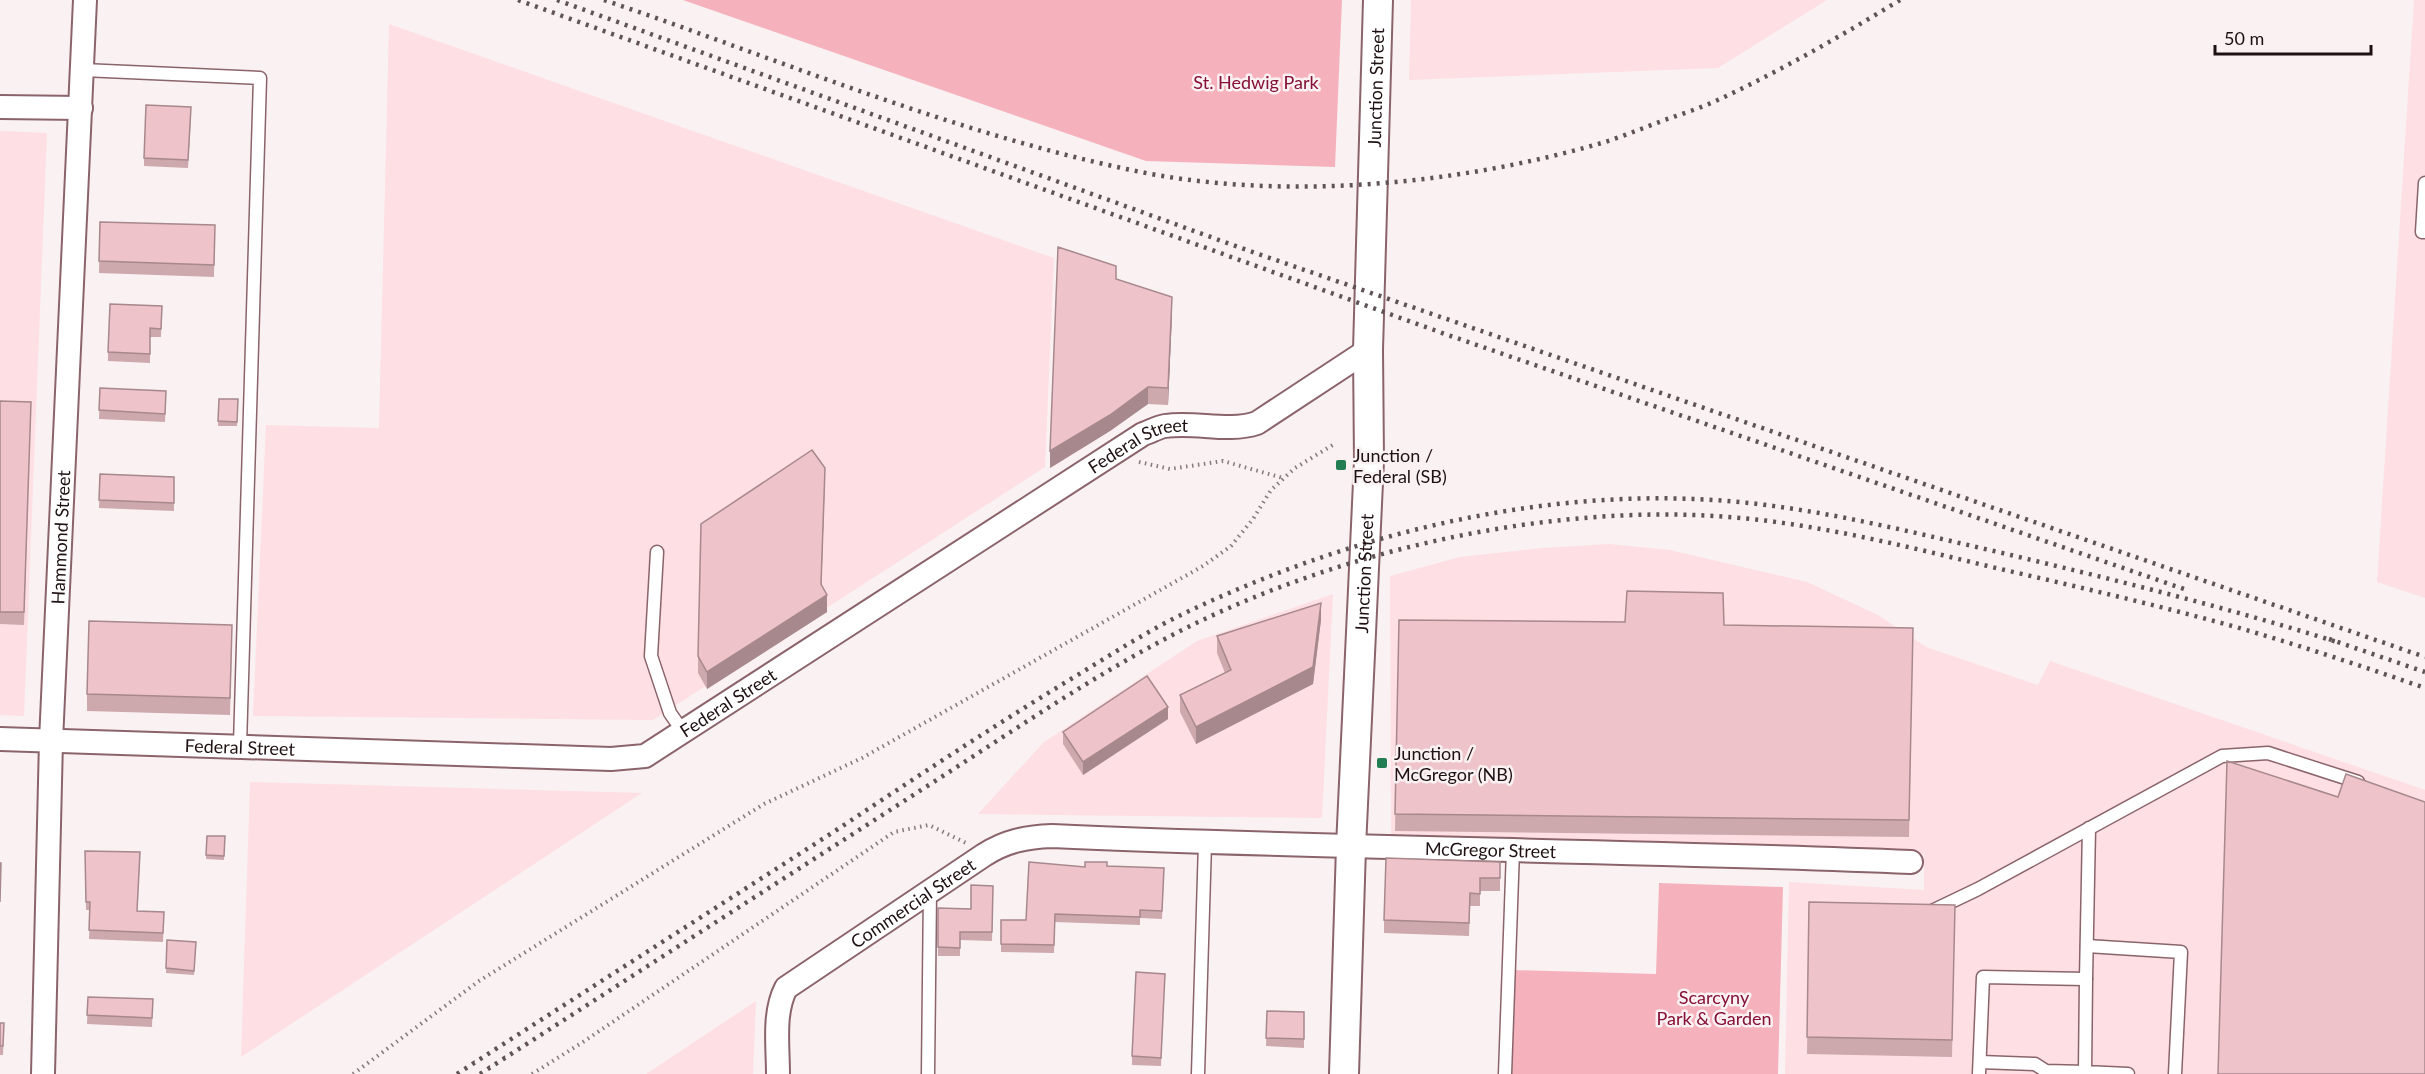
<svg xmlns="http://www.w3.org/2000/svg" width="2425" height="1074" viewBox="0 0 2425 1074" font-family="Lato,sans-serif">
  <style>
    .built { fill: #fedfe3 }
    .green { fill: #f5b2bd }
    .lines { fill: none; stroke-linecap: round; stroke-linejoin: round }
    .service-casing { stroke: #8a646a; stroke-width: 15 }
    .minor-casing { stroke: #8a646a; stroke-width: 26 }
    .tertiary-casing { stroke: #8a646a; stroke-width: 32 }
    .path { stroke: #85797a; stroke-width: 4; stroke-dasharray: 1.5 4.5; stroke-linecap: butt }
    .service { stroke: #fff; stroke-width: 12 }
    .minor { stroke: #fff; stroke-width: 22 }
    .tertiary { stroke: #fff; stroke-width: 28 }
    .rail { stroke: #605355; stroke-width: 4.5; stroke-dasharray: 3 6; stroke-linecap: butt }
    .wall { fill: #cda8ad }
    .shaded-wall { fill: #a7888d }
    .building { fill: #eec3c9; stroke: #a7888d; stroke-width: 1.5 }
    .poi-dot { fill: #227d52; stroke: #faf1f2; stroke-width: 2 }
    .labels { text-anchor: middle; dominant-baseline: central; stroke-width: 5; stroke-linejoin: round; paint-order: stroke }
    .park-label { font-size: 18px; fill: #850f38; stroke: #faf1f2 }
    .street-label { font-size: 18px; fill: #1f1113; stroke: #faf1f2 }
    .poi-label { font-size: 18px; fill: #1f1113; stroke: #faf1f2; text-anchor: start }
  </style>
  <rect width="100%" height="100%" fill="#faf1f2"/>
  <!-- built -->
  <g class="built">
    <path d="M1411,0H1827L1718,68L1409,80Z"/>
    <path d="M2414,0H2425V598L2377,582Z"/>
    <path d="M389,24L1054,258L1045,467L653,720L253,716L266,425L379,428Z"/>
    <path d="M0,131L47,133L24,716L0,715Z"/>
    <path d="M1609,544L1670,550L1807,582L1878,615L1926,647L2038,685L2050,661L2425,790V1074H1785L1789,882L1924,890V854L1391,836L1390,576L1460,557L1542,548Z"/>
    <path d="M1333,594L1322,818L978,814L1044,742L1197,641Z"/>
    <path d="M250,782L642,793L241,1057Z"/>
    <path d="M756,1001L753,1074H646Z"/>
  </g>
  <!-- green -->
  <g class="green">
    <path d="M683,0H1342L1335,167L1146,161Z"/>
    <path d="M1659,883L1783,887L1778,1074H1510L1512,970L1656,974Z"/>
  </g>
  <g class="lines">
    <defs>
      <g id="service">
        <path d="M83,70L260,78L240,745"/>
        <path d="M2425,183L2422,232H2425"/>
        <path d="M657,552L651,656L670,713L684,733"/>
        <path d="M1930,912L1978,889L2222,756L2268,753L2358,782"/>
        <path d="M2087,946L2181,952L2175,1074"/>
        <path d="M2086,979L2085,1072L2128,1074"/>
        <path d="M1980,1062L2035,1064L2046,1071L2085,1072"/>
        <path d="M928,1074L930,890"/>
        <path d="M1198,1074L1205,843"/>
        <path d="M1505,1074L1513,850"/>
        <path d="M1979,1074L1983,977L2086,979L2089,828"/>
      </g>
      <g id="minor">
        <path d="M0,107L81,108"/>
        <path id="s1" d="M0,739L611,759L645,756L1143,434C1150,432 1158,427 1165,426C1196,421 1227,433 1257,423L1368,350"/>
        <path id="s2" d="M43,1074L51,741L85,0"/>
        <path id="s3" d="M778,1074C778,1046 773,1013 786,988L984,855C1006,841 1026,837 1052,836C1338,849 1625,850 1911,862"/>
      </g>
      <g id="tertiary">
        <path id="s4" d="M1344,1074L1351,847L1369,461L1368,350L1378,0"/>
      </g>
    </defs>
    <!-- service casing -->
    <use href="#service" class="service-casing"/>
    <!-- minor casing -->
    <use href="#minor" class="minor-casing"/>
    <!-- tertiary casing -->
    <use href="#tertiary" class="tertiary-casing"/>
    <!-- path -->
    <g class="path">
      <path d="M1139,462L1170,469L1223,461L1283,478"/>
      <path d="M353,1074L479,981L764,804L862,758L1203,566L1231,546L1253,519L1271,490L1295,468L1336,443"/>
      <path d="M532,1074L583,1042L894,832L929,825L966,843"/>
    </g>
    <!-- service -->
    <use href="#service" class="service"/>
    <!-- minor -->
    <use href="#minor" class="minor"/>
    <!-- tertiary -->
    <use href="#tertiary" class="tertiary"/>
    <!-- rail -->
    <g class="rail">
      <path d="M518,0L1445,334L2184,589"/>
      <path d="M557,0L1241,248L2425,657"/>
      <path d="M604,0C778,59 950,132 1131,170C1280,202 1459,185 1605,142C1624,136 1643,128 1662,121C1681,114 1701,108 1720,99C1782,70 1841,36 1900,0"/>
      <path d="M2329,639L2425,672"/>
      <path d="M457,1074C584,992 711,911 838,829C915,778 992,727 1071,679C1109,656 1147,631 1187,612C1343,538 1521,492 1695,499C1798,503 1898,529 1998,552C2112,579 2225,607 2337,642"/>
      <path d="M480,1074C626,980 772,886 918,792C998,741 1077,686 1161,641C1315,558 1518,509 1693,515C1796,518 1896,544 1996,568C2079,587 2161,606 2243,629C2304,647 2365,667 2425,688"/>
    </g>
  </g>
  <!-- wall -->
  <g class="wall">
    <path d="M191,116L188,168L144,166V158Z"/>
    <path d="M100,222L215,225L214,277L99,273Z"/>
    <path d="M1116,279L1172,314L1168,405L1148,404L1110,431L1050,468Z"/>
    <path d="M162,306L161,337H150V363L108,361V352Z"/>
    <path d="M100,388L166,391L165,422L99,419Z"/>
    <path d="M219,399H238L237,426H218Z"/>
    <path d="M0,401L31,402L24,625L0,624Z"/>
    <path d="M100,474L174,477V511L99,508Z"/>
    <path d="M825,485L821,585L827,612L707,689L698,673V656Z"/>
    <path d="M1321,620L1313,684L1196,744L1180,712V695L1225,673L1217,653V636Z"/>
    <path d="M1399,620L1913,628L1909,837L1395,831Z"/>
    <path d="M232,642L230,715L87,711V694Z"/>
    <path d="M1168,719L1083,775L1063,744V732Z"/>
    <path d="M207,836H225L224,860L206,859Z"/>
    <path d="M85,851L140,861L137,911L164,912L163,942L89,939L90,910H86Z"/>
    <path d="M1500,862V891H1480V906H1470L1469,936L1384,933V920Z"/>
    <path d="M1107,866L1164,868L1162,919L1140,918V925L1055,922L1054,953L1001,952V920H1026L1085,867Z"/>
    <path d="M993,886L992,941L960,940V956H938V908L971,909Z"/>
    <path d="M1809,902L1955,905L1952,1057L1807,1054Z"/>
    <path d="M167,940L196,942L194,975L166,973Z"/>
    <path d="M1165,974L1161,1066L1132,1065V1056Z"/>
    <path d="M88,997L153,999L152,1027L87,1024Z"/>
    <path d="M1267,1011L1304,1012V1048L1266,1046Z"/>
    <path d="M0,1023H4L3,1055H0Z"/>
  </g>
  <!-- shaded-wall -->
  <g class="shaded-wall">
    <path d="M1172,297V314L1168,405V388Z"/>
    <path d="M1148,387V404L1110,431L1050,468V451Z"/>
    <path d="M825,468L821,599L827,595V612L707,689V672L821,584Z"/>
    <path d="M1321,603V620L1313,684L1196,744V727Z"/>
    <path d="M1168,707V719L1083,775V762Z"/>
  </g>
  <!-- building -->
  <g class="building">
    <path d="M146,105L191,107L188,160L144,158Z"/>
    <path d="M100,222L215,225L214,265L99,261Z"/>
    <path d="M1058,247L1116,266V279L1172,297L1168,388L1148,387L1110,415L1050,451Z"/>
    <path d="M110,304L162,306L161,329L150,328V354L108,352Z"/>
    <path d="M100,388L166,391L165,414L99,410Z"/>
    <path d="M219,399H238L237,422L218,421Z"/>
    <path d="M0,401L31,402L24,612H0Z"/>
    <path d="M812,450L825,468L821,584L827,595L707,672L698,656L701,524Z"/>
    <path d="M100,474L174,477V503L99,500Z"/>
    <path d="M1627,591L1723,593L1724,625L1913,628L1909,820L1395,814L1399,620L1625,622Z"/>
    <path d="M1321,603L1313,667L1196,727L1180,695L1231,670L1217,636Z"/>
    <path d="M89,621L232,625L230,698L87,694Z"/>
    <path d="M1147,676L1168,707L1083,762L1063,732Z"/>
    <path d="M2227,761L2338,797L2346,774L2425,802V1074H2218Z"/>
    <path d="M207,836H225L224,856L206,855Z"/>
    <path d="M85,851L140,852L137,911L164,912L163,933L89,930L90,902H86Z"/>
    <path d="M1386,858L1500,862V878H1480V894L1470,893L1469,923L1384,920Z"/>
    <path d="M1029,862L1085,867V862H1107V866L1164,868L1162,911L1140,910V917L1055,914L1054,945L1001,944V920H1026Z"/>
    <path d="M0,863H1L0,902Z"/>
    <path d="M971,885L993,886L992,932H960V948L938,947V908L971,909Z"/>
    <path d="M1809,902L1955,905L1952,1040L1807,1037Z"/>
    <path d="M167,940L196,942L194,971L166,968Z"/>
    <path d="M1136,972L1165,974L1161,1058L1132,1056Z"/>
    <path d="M88,997L153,999L152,1018L87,1015Z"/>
    <path d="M1267,1011L1304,1012V1039L1266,1038Z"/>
    <path d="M0,1023H4L3,1046H0Z"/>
  </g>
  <!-- markers -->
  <g class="poi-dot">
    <rect x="1335" y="459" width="12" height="12" rx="3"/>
    <rect x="1376" y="757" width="12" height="12" rx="3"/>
  </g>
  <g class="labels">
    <!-- park labels -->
    <g class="park-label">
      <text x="1256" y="82">St. Hedwig Park</text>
      <text x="1714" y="997">Scarcyny<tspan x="1714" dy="21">Park &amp; Garden</tspan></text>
    </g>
    <!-- street labels -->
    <g class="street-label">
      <text stroke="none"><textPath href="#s4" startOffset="987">Junction Street</textPath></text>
      <text stroke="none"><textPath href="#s1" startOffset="1230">Federal Street</textPath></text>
      <text stroke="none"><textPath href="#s2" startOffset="537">Hammond Street</textPath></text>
      <text stroke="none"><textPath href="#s4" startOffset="501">Junction Street</textPath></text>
      <text stroke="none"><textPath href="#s1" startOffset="744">Federal Street</textPath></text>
      <text stroke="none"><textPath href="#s1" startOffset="240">Federal Street</textPath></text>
      <text stroke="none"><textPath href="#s3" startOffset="836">McGregor Street</textPath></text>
      <text stroke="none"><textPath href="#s3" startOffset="240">Commercial Street</textPath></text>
    </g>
    <!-- poi labels -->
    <g class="poi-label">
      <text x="1353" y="455">Junction /<tspan x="1353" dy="21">Federal (SB)</tspan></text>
      <text x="1394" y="753">Junction /<tspan x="1394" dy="21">McGregor (NB)</tspan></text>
    </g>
  </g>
  <!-- scale -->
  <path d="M2215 45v9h156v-9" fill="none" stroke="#1f1113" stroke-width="3"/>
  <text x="2224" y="45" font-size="18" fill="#1f1113" stroke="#faf1f2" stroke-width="4.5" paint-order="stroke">50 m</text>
</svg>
